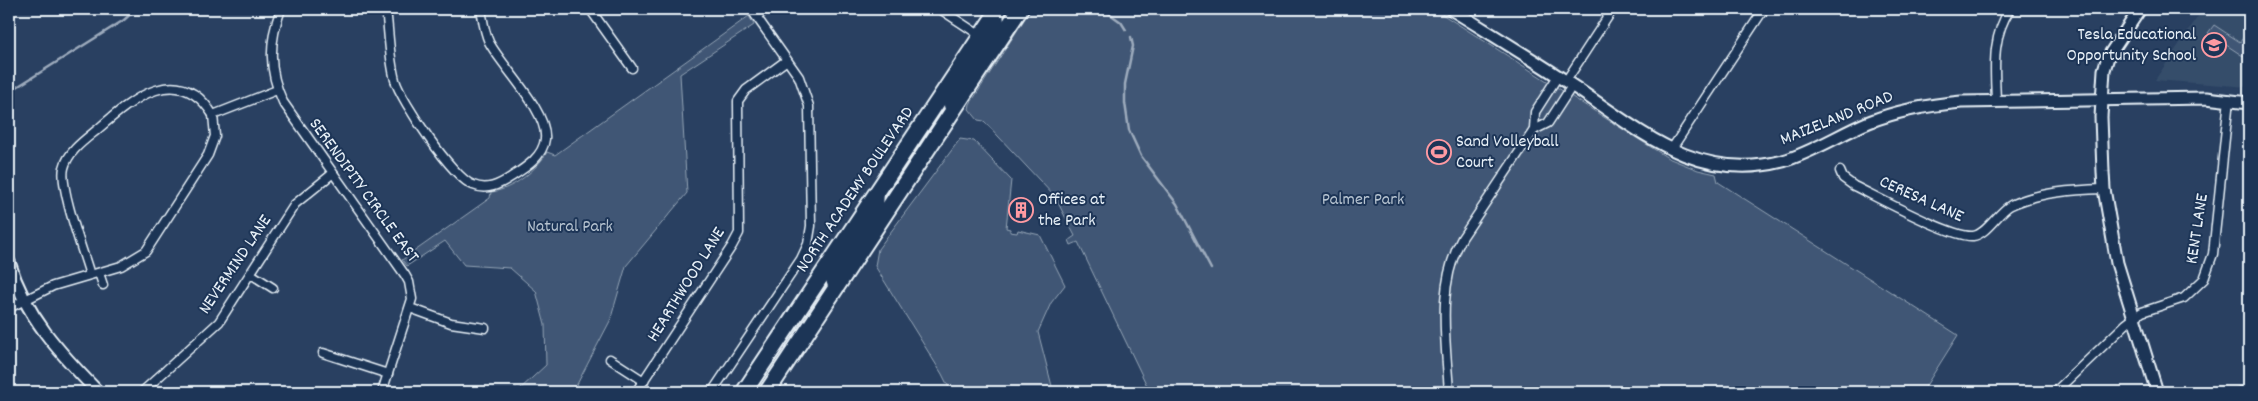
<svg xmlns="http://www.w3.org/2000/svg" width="2258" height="401" viewBox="0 0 2258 401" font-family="Dekko,sans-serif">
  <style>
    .built { fill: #364d6b }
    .green { fill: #415774; stroke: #94a4b6 }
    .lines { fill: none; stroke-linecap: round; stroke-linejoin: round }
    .stream { stroke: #9dabbd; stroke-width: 2.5 }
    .street-casing { stroke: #e8f1f8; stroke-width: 11 }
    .secondary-casing { stroke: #e8f1f8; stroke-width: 15 }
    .primary-casing { stroke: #e8f1f8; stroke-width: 16 }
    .highway-casing { stroke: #e8f1f8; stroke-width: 19 }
    .street { stroke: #1d3557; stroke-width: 8 }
    .secondary { stroke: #1d3557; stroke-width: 11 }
    .primary { stroke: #1d3557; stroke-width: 12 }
    .highway { stroke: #1d3557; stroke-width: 15 }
    .labels { text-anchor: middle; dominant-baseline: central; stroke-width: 4; stroke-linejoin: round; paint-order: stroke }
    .poi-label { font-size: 18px; fill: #e8f1f8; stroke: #1d3557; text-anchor: start }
    .street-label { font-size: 18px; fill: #e8f1f8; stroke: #1d3557 }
    .park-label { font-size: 18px; fill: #b6c3d0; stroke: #1d3557 }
  </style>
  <rect width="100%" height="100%" fill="#294061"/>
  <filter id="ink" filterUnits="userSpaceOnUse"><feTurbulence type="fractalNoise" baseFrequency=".02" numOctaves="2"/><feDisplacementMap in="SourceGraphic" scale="10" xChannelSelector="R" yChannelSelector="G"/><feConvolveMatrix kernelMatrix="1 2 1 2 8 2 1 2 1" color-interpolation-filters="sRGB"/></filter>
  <g filter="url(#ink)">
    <!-- built -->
    <path class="built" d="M2203,9H2249V87L2155,80Z"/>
    <!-- green -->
    <g class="green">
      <path d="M1031,9H1434L1668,158L1698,170L1716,174L1718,182L1958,335L1922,392H1150L1078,242L1071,245L1069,240L1075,236L1055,197L984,121L978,120L969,109L970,104Z"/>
      <path d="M749,16L754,25L680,74L687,193L626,266L610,321L574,390L565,392H505L520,389L546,365L545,325L536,291L510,268L464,265L445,241L407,266L402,260L490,198L491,192C512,190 537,170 547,152L555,155Z"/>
      <path d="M2214,25L2240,42L2245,35L2249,38V60L2208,33Z"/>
      <path d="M960,139L974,141L1011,180L1006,228L1010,229V232L1017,233L1018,230L1040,235L1065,285L1051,303L1038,332L1053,390L1059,392H951L942,374L875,266L878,249Z"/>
    </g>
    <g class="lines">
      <!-- stream -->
      <g class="stream">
        <path d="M1103,9L1121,22L1126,30"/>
        <path d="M1131,37L1133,46L1125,84V103L1129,130L1141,156L1177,204L1211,269"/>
        <path d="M9,92L124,20L136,9"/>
      </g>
      <defs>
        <g id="street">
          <path d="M281,9C269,41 268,70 283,102L405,275L409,282L412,299L382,392"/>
          <path d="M386,9C389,32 389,57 395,80C401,101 453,178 473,185C487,191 499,185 511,177C525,168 543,157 545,139C548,111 502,67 489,42C484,31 483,20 481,9"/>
          <path d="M590,9L632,68"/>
          <path d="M940,9L981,36"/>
          <path d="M756,16L767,9"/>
          <path d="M1566,81L1613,9"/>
          <path d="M1996,101C1995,68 1991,38 2010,9"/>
          <path d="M1534,130L1548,123L1572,86"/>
          <path d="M1671,150L1764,9"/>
          <path d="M1840,171L1843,178L1854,186C1877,197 1952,238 1973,236C1986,235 1998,212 2011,205C2039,192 2074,190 2104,189"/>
          <path d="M99,273L103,285"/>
          <path d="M251,274L273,288"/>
          <path d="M90,275C84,254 59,187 64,168C68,151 86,139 98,129C132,99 179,60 213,115"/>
          <path d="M9,308L53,286L121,266L146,251L208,155L215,136L213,115L277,90"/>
          <path d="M410,308L451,323L485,328"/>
          <path d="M323,353L388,374"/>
          <path d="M610,359L644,381"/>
          <path d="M142,392L219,322L295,204L332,174"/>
          <path d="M636,392L732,246L739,233L738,101L746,90L787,60"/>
          <path d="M712,392L801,259L808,244L811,226L809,106L799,77L751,9"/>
          <path d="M1449,392C1446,341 1436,285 1462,238L1534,130L1535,112L1558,76"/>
          <path d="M2055,392L2126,324L2142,312L2184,298L2204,279L2213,254L2229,99"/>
          <path d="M2239,392H2249"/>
        </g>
        <g id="secondary">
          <path d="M1451,9C1491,34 1531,58 1570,84C1637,128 1695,184 1783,161C1813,152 1840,134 1869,122C1899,110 1929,105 1961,102L2206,98L2249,103"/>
          <path d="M2140,9L2108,57L2104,70L2101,117L2103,172L2104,189L2117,263L2157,392"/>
          <path d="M9,262C25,316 60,353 98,392"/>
        </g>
        <g id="primary">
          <path d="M952,111L950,105L952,96L993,33L998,22L997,14"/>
          <path d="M835,289L831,276L877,207L878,191"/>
        </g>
        <g id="highway">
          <path d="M744,392L999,9"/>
          <path d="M767,392L1020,9"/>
        </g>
      </defs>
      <!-- street casing -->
      <use href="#street" class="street-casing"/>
      <!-- secondary casing -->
      <use href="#secondary" class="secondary-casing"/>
      <!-- primary casing -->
      <use href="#primary" class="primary-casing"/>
      <!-- highway casing -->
      <use href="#highway" class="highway-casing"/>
      <!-- street -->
      <use href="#street" class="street"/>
      <!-- secondary -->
      <use href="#secondary" class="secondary"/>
      <!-- primary -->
      <use href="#primary" class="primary"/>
      <!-- highway -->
      <use href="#highway" class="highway"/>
    </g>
  </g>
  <!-- icons -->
  <defs>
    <symbol id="school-ring" viewBox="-11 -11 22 22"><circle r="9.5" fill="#1d3557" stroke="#ff9aa2" stroke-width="1.5"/><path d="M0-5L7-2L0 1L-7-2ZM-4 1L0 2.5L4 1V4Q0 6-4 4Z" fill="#ff9aa2"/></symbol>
    <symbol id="stadium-ring" viewBox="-11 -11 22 22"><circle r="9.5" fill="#1d3557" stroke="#ff9aa2" stroke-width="1.5"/><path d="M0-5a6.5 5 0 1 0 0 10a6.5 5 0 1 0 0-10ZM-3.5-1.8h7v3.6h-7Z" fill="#ff9aa2"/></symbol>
    <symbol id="building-ring" viewBox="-11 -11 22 22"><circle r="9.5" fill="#1d3557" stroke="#ff9aa2" stroke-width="1.5"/><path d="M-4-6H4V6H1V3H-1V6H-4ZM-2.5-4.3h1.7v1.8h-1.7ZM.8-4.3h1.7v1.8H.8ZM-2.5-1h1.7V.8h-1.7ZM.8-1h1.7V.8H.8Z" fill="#ff9aa2"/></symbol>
  </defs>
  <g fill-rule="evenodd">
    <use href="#school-ring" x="2200" y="31" width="28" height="28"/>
    <use href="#stadium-ring" x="1425" y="138" width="28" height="28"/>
    <use href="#building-ring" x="1007" y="196" width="28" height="28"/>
  </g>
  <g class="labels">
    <!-- poi labels -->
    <g class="poi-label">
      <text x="2196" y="35" text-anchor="end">Tesla Educational<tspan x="2196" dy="21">Opportunity School</tspan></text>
      <text x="1456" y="142">Sand Volleyball<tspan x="1456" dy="21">Court</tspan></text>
      <text x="1038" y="200">Offices at<tspan x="1038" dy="21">the Park</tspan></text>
    </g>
    <!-- street labels -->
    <g class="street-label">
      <text transform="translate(1837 119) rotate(-22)">MAIZELAND ROAD</text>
      <text transform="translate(856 190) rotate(-56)">NORTH ACADEMY BOULEVARD</text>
      <text transform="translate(363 191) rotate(54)">SERENDIPITY CIRCLE EAST</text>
      <text transform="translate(1921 200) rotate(24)">CERESA LANE</text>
      <text transform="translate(2198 229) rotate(-81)">KENT LANE</text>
      <text transform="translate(236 265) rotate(-56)">NEVERMIND LANE</text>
      <text transform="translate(687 285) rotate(-58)">HEARTHWOOD LANE</text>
    </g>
    <!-- park labels -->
    <g class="park-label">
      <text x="1363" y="200">Palmer Park</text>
      <text x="570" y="227">Natural Park</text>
    </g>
  </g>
  <!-- margin -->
  <rect width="2258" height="401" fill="none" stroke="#1d3557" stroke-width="30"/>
  <rect x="15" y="15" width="2228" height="371" fill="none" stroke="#e8f1f8" stroke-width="2" filter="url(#ink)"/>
</svg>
